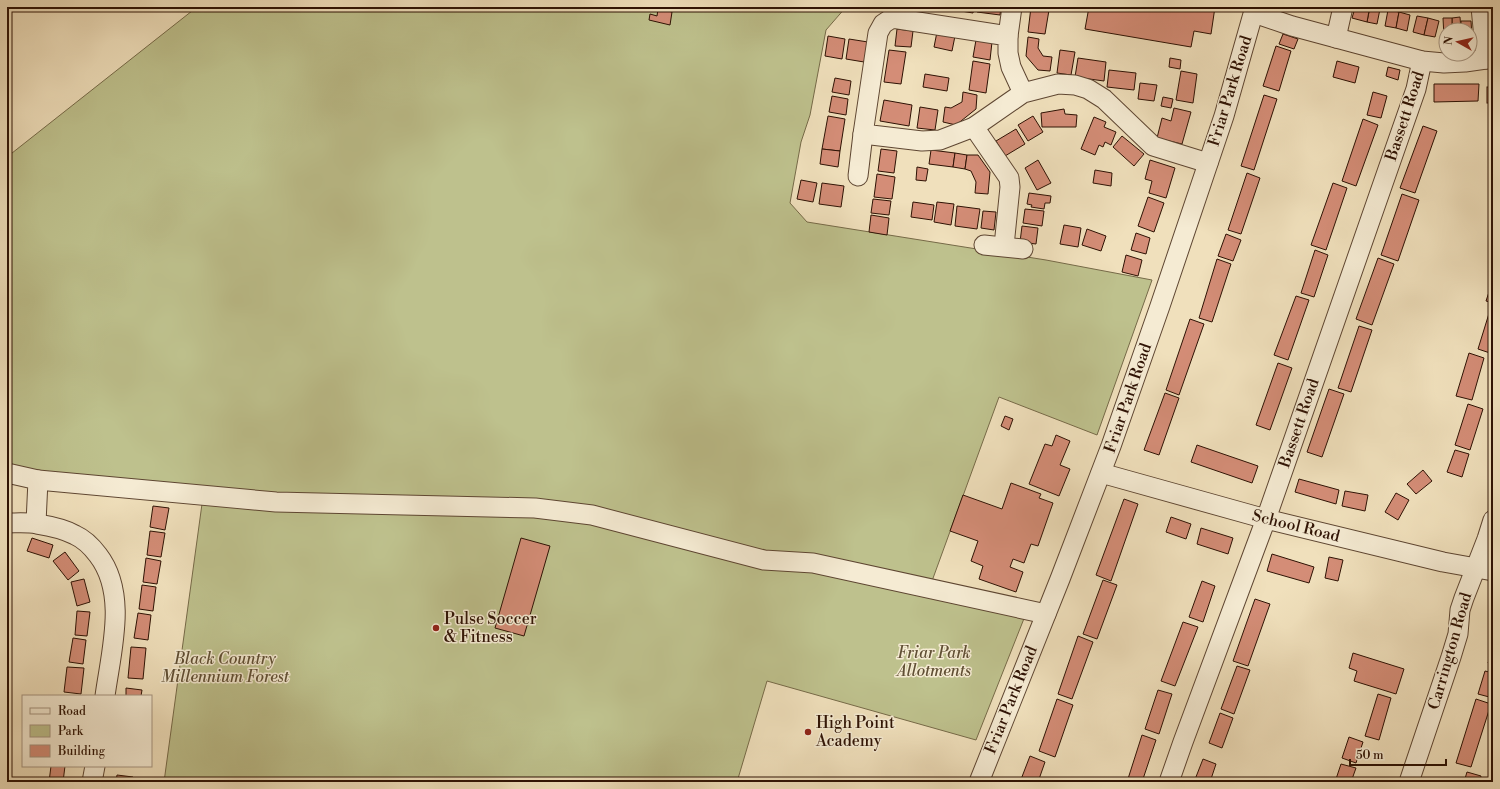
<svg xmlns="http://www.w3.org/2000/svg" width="1500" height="789" viewBox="0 0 1500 789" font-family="'Libre Bodoni',serif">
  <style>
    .green { fill: #bec18d; stroke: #766a48 }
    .building { fill: #d48d77; stroke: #2e1204 }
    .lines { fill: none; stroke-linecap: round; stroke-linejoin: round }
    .minor-casing { stroke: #5e4632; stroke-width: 21 }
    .minor { stroke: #f5ebd3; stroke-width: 19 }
    .poi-dot { fill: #8f2418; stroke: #f5ebd3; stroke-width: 1.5 }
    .labels { text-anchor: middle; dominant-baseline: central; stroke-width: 3; stroke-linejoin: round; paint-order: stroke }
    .street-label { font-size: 16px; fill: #2e1204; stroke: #f5ebd3 }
    .poi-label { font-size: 16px; fill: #2e1204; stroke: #f5ebd3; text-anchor: start }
    .park-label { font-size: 16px; font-style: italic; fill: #604f34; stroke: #f5ebd3 }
  </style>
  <rect width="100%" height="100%" fill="#f0e0bc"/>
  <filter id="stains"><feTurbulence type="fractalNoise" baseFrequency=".005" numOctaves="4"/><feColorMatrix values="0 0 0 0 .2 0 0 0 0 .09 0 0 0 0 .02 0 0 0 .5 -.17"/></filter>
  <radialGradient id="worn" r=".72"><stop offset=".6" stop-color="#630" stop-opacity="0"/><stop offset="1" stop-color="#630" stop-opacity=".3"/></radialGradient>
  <!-- green -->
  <g class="green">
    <path d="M197,7H846L826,30L810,115L801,142L790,203L807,222L1046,260L1152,280L1097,435L999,397L932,581L765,555L593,512L196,489L7,469V157Z"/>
    <path d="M202,504L537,511L798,569L1025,616L976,740L767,681L737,782H164Z"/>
  </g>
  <!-- building -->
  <g class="building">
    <path d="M945,7H958V10Z"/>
    <path d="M962,7H974L973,13L961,11Z"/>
    <path d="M978,7H1001L1000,15L977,12Z"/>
    <path d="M1031,7L1049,10L1045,34L1028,32Z"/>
    <path d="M1089,7H1215L1211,34L1194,31L1191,47L1085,29Z"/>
    <path d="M1370,7L1380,9L1377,24L1367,22Z"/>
    <path d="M1355,8L1369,11L1367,22L1352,18Z"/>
    <path d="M658,9L672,12L670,25L649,20L650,14L657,16Z"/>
    <path d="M1388,10L1399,12L1396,28L1385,26Z"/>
    <path d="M1399,12L1410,15L1407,31L1396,28Z"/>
    <path d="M1417,16L1428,18L1424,35L1413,32Z"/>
    <path d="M1460,17L1461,30H1452V18Z"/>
    <path d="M1428,18L1439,21L1435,37L1424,35Z"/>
    <path d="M1443,18H1452V30H1446V37H1444Z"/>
    <path d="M1461,21H1471L1472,35H1470V30H1461Z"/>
    <path d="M897,29L913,31L911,47L895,46Z"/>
    <path d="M937,32L955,36L952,51L934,47Z"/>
    <path d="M1283,34L1298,39L1294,49L1279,44Z"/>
    <path d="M828,36L845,39L842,59L825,56Z"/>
    <path d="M1028,37L1039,39L1038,48L1043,56L1052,57L1050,71L1038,70L1026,56Z"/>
    <path d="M849,39L868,42L864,62L846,59Z"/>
    <path d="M976,40L992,42L990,60L973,57Z"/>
    <path d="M1276,46L1291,51L1279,91L1263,86Z"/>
    <path d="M889,50L906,52L901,84L884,82Z"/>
    <path d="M1060,50L1075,52L1071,75L1057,73Z"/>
    <path d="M1078,58L1106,62L1104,81L1075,77Z"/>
    <path d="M1170,58L1181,60L1180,69L1169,67Z"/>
    <path d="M973,61L990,64L986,93L969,90Z"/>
    <path d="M1337,61L1359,67L1355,83L1333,77Z"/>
    <path d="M1388,67L1400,70L1398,80L1386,76Z"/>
    <path d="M1109,70L1136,73L1134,90L1107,87Z"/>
    <path d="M1181,71L1197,74L1193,103L1176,100Z"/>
    <path d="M925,74L949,78L947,91L923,87Z"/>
    <path d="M835,78L851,81L849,95L832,92Z"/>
    <path d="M1140,83L1157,85L1154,101L1138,99Z"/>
    <path d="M1434,84H1479L1478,101L1434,102Z"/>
    <rect x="1487" y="87" width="6" height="16"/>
    <path d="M963,92L977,95L976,109L956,125L943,122L945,107L951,108L962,102Z"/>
    <path d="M1373,92L1387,96L1381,118L1367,115Z"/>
    <path d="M1264,95L1277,99L1254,170L1241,166Z"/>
    <path d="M832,96L848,99L846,115L829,112Z"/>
    <path d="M1163,97L1173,99L1171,108L1161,106Z"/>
    <path d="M884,100L912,105L909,126L880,121Z"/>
    <path d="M920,107L938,110L935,130L917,128Z"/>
    <path d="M1174,108L1191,112L1182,144L1157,138L1162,118L1171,121Z"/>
    <path d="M1064,109L1065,114L1077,115L1076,127H1042L1041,113Z"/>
    <path d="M828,116L845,119L840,151L822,149Z"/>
    <path d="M1033,116L1043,132L1028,141L1018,125Z"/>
    <path d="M1094,117L1106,122L1104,127L1116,132L1111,145L1105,142L1103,147L1099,145L1095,155L1081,149Z"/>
    <path d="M1363,119L1378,125L1356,186L1342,181Z"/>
    <path d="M1423,126L1437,131L1415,193L1400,188Z"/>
    <path d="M1016,129L1025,144L1005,156L996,141Z"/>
    <path d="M1122,136L1144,154L1134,166L1113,147Z"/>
    <path d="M822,149L840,151L838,167L820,164Z"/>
    <path d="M881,149L897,151L894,173L878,171Z"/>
    <path d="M931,150L955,153L953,167L929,164Z"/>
    <path d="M955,153L967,155L965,169L953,167Z"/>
    <path d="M967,155H978L990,172L988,194L975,193L976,182L971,171L965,169Z"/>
    <path d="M1038,160L1051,183L1037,190L1025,168Z"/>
    <path d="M1150,160L1175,168L1166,198L1149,193L1152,181L1145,179Z"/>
    <path d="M917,167L928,169L926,181L916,180Z"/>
    <path d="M1095,170L1112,173L1111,186L1093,183Z"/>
    <path d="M1247,173L1260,178L1241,234L1228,230Z"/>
    <path d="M877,174L895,177L892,199L874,197Z"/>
    <path d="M801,180L817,183L813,202L797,199Z"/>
    <path d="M822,183L844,186L841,207L819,204Z"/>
    <path d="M1333,183L1347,188L1326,250L1311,245Z"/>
    <path d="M1029,193L1051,196L1050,203H1045L1044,209L1031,207L1032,205L1027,204Z"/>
    <path d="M1402,194L1419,200L1398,261L1381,255Z"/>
    <path d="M1148,197L1164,203L1154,232L1138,226Z"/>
    <path d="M873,199L891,201L889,215L871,213Z"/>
    <path d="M913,202L934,205L932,220L911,217Z"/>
    <path d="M937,202L954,204L951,225L934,222Z"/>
    <path d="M957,206L980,209L977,229L955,226Z"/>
    <path d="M1025,209L1044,211L1042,226L1023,223Z"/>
    <path d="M983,211L996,212L994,230L981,228Z"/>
    <path d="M871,215L889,218L887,235L869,232Z"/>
    <path d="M1064,225L1081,228L1078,247L1060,244Z"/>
    <path d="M1022,226L1038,228L1036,244L1020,242Z"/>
    <path d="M1087,229L1106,236L1101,251L1082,245Z"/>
    <path d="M1136,233L1150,238L1146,254L1131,250Z"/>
    <path d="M1226,234L1241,240L1233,261L1218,256Z"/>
    <path d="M1315,250L1328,255L1314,297L1301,293Z"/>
    <path d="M1126,255L1142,260L1138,276L1122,272Z"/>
    <path d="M1378,258L1394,264L1372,325L1356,319Z"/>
    <path d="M1217,259L1231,264L1212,322L1199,318Z"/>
    <path d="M1493,280V303L1486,301Z"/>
    <path d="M1296,296L1309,300L1288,360L1274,355Z"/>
    <path d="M1491,307H1493V354L1478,349Z"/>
    <path d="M1190,319L1204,324L1179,395L1166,390Z"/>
    <path d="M1359,326L1372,330L1351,392L1338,388Z"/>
    <path d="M1469,353L1484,358L1472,400L1456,396Z"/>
    <path d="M1278,363L1292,368L1270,430L1256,425Z"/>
    <path d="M1329,389L1344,394L1322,457L1307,452Z"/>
    <path d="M1165,393L1179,398L1159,455L1144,450Z"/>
    <path d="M1468,404L1483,409L1470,450L1455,445Z"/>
    <path d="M1005,416L1013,419L1009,430L1001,426Z"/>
    <path d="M1056,435L1070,441L1060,465L1070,469L1059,496L1029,484L1045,444L1052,446Z"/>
    <path d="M1197,445L1258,466L1252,483L1191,462Z"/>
    <path d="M1455,450L1469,454L1462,477L1447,472Z"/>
    <path d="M1423,470L1432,481L1416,494L1407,484Z"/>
    <path d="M1299,479L1339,490L1336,504L1295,492Z"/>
    <path d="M1011,483L1041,494L1039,498L1053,503L1038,546L1031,544L1024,563L1013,559L1010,567L1023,572L1016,592L979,579L983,566L971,561L978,541L950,531L963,495L1002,509Z"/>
    <path d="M1345,491L1368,495L1365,511L1342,506Z"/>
    <path d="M1396,493L1409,500L1398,520L1385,512Z"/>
    <path d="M1124,499L1138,504L1111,581L1096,575Z"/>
    <path d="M153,506L169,508L165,530L150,527Z"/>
    <path d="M1171,517L1191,524L1186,539L1166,532Z"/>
    <path d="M1201,528L1233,538L1228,554L1197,544Z"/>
    <path d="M150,531L165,533L161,557L147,555Z"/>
    <path d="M32,538L53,545L49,558L27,551Z"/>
    <path d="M521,538L550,546L524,636L495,628Z"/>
    <path d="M65,552L79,571L68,580L53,561Z"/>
    <path d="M1272,554L1314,567L1309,583L1267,571Z"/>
    <path d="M1329,557L1343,560L1338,581L1325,578Z"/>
    <path d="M146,558L161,561L157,584L143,582Z"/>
    <path d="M84,579L90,602L77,606L71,582Z"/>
    <path d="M1103,580L1117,585L1097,639L1083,634Z"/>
    <path d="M1202,581L1215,586L1203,622L1189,617Z"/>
    <path d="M142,585L156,587L153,611L139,609Z"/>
    <path d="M1255,599L1270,604L1248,666L1233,661Z"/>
    <path d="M77,611L90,612L87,636L75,635Z"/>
    <path d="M138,613L151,615L148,640L134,638Z"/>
    <path d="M1183,622L1198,627L1175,686L1161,681Z"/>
    <path d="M1078,636L1093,642L1072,699L1058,694Z"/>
    <path d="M73,638L86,640L83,664L69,662Z"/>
    <path d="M131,647L146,648L143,679L128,678Z"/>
    <path d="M1493,648V665L1488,663Z"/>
    <path d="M1353,653L1404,669L1396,694L1354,681L1357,671L1349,668Z"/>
    <path d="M1237,666L1250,670L1234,714L1221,709Z"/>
    <path d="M67,667L84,668L81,694L64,692Z"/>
    <path d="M7,669L8,692H7Z"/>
    <path d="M1485,671L1493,673V698L1478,694Z"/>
    <path d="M126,688L142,690L141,696H126Z"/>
    <path d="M1158,690L1172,694L1159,734L1145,729Z"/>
    <path d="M1378,694L1391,698L1379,740L1365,736Z"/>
    <path d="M7,698H8L9,723H7Z"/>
    <path d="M1057,699L1073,705L1055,757L1039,751Z"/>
    <path d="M1476,699L1491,704L1471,767L1456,763Z"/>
    <path d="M1220,713L1233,718L1222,748L1209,743Z"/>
    <path d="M7,728H8L10,752H7Z"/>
    <path d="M1142,735L1156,740L1142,782H1127Z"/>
    <path d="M1349,737L1363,742L1356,763L1342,758Z"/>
    <path d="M1030,756L1045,762L1038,782H1020Z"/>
    <path d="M7,757H9L10,781H7Z"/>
    <path d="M1203,759L1216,764L1210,782H1194Z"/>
    <path d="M1341,764L1356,768L1351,782H1335Z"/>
    <path d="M51,766H65L63,782H49Z"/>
    <path d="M1467,772L1481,776L1480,782H1464Z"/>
    <path d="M117,775L133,777L132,782H116Z"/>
  </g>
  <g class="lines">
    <defs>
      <g id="minor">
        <path d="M1481,7L1486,59"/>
        <path d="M1254,13L1292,26L1422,61L1444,63L1465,62L1493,58"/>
        <path d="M1008,36L1012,7"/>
        <path d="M1336,38L1343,7"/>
        <path d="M1023,93L1011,67L1008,53V36L892,18L883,24L878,33L863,134L922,141L940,140L974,127L1023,93L1058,84L1075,85L1088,89L1104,99L1153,146L1208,163"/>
        <path d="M974,127L1009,178L1010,187L1004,246"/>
        <path d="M858,176L863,134"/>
        <path d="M984,245L1023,249"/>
        <path d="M7,473L38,480L36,523"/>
        <path d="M1101,473L1266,519L1443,562L1493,571"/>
        <path d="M38,480L276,502L535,508L592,515L764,560L813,563L1046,614"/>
        <path d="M7,523C17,523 28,522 37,524C50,526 64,529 75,535C84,539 92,547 98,555C128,594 111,651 105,696"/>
        <path d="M92,782L95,766"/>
        <path d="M979,782L1060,579L1111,446L1160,306L1224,116L1255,7"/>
        <path d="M1169,782L1183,742L1266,519L1387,172L1416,89L1422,61"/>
        <path d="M1409,782L1451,657L1458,634L1460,610L1464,598L1487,539L1493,520"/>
      </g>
    </defs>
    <!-- minor casing -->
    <use href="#minor" class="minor-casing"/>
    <!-- minor -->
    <use href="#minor" class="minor"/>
  </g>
  <!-- markers -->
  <g class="poi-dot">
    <circle cx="436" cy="628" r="4"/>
    <circle cx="808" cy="732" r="4"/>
  </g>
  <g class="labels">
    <!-- street labels -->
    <g class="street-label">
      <text transform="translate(1230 91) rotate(-73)">Friar Park Road</text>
      <text transform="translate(1405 116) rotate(-72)">Bassett Road</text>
      <text transform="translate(1128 398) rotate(-71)">Friar Park Road</text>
      <text transform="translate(1299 423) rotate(-71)">Bassett Road</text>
      <text transform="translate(1296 526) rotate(14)">School Road</text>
      <text transform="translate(1450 651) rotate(-74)">Carrington Road</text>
      <text transform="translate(1011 700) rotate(-68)">Friar Park Road</text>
    </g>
    <!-- poi labels -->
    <g class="poi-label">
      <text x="444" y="619">Pulse Soccer<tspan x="444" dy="18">&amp; Fitness</tspan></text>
      <text x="816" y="723">High Point<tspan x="816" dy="18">Academy</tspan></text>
    </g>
    <!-- park labels -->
    <g class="park-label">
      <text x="934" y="653">Friar Park<tspan x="934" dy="18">Allotments</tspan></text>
      <text x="225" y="659">Black Country<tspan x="225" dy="18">Millennium Forest</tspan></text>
    </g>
  </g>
  <!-- margin -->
  <rect width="1500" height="789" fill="none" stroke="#f0e0bc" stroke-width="24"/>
  <rect x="8" y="8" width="1484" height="773" fill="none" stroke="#2e1204" stroke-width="2"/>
  <rect x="12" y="12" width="1476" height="765" fill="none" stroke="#2e1204"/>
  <!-- legend -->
  <rect x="22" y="695" width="130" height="72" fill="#f5ebd3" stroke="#a59480"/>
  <rect x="30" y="708" width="20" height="6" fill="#f5ebd3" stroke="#a59480"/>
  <text x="58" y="715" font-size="12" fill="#2e1204">Road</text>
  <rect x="30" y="725" width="20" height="12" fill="#bec18d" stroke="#a59480"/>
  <text x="58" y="735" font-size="12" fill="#2e1204">Park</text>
  <rect x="30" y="745" width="20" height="12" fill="#d48d77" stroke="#a59480"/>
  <text x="58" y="755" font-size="12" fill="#2e1204">Building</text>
  <!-- north arrow -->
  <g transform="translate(1458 42) rotate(278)"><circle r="19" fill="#f5ebd3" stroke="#a59480"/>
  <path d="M0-3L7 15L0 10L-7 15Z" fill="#8f2418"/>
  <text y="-6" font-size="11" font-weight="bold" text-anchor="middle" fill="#2e1204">N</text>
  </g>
  <!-- scale -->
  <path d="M1350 759v6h96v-6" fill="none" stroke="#2e1204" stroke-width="2"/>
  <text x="1356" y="759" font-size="12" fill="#2e1204" stroke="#f5ebd3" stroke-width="3" paint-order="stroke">50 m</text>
  <rect width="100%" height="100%" filter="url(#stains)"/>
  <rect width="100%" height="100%" fill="url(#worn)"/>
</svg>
